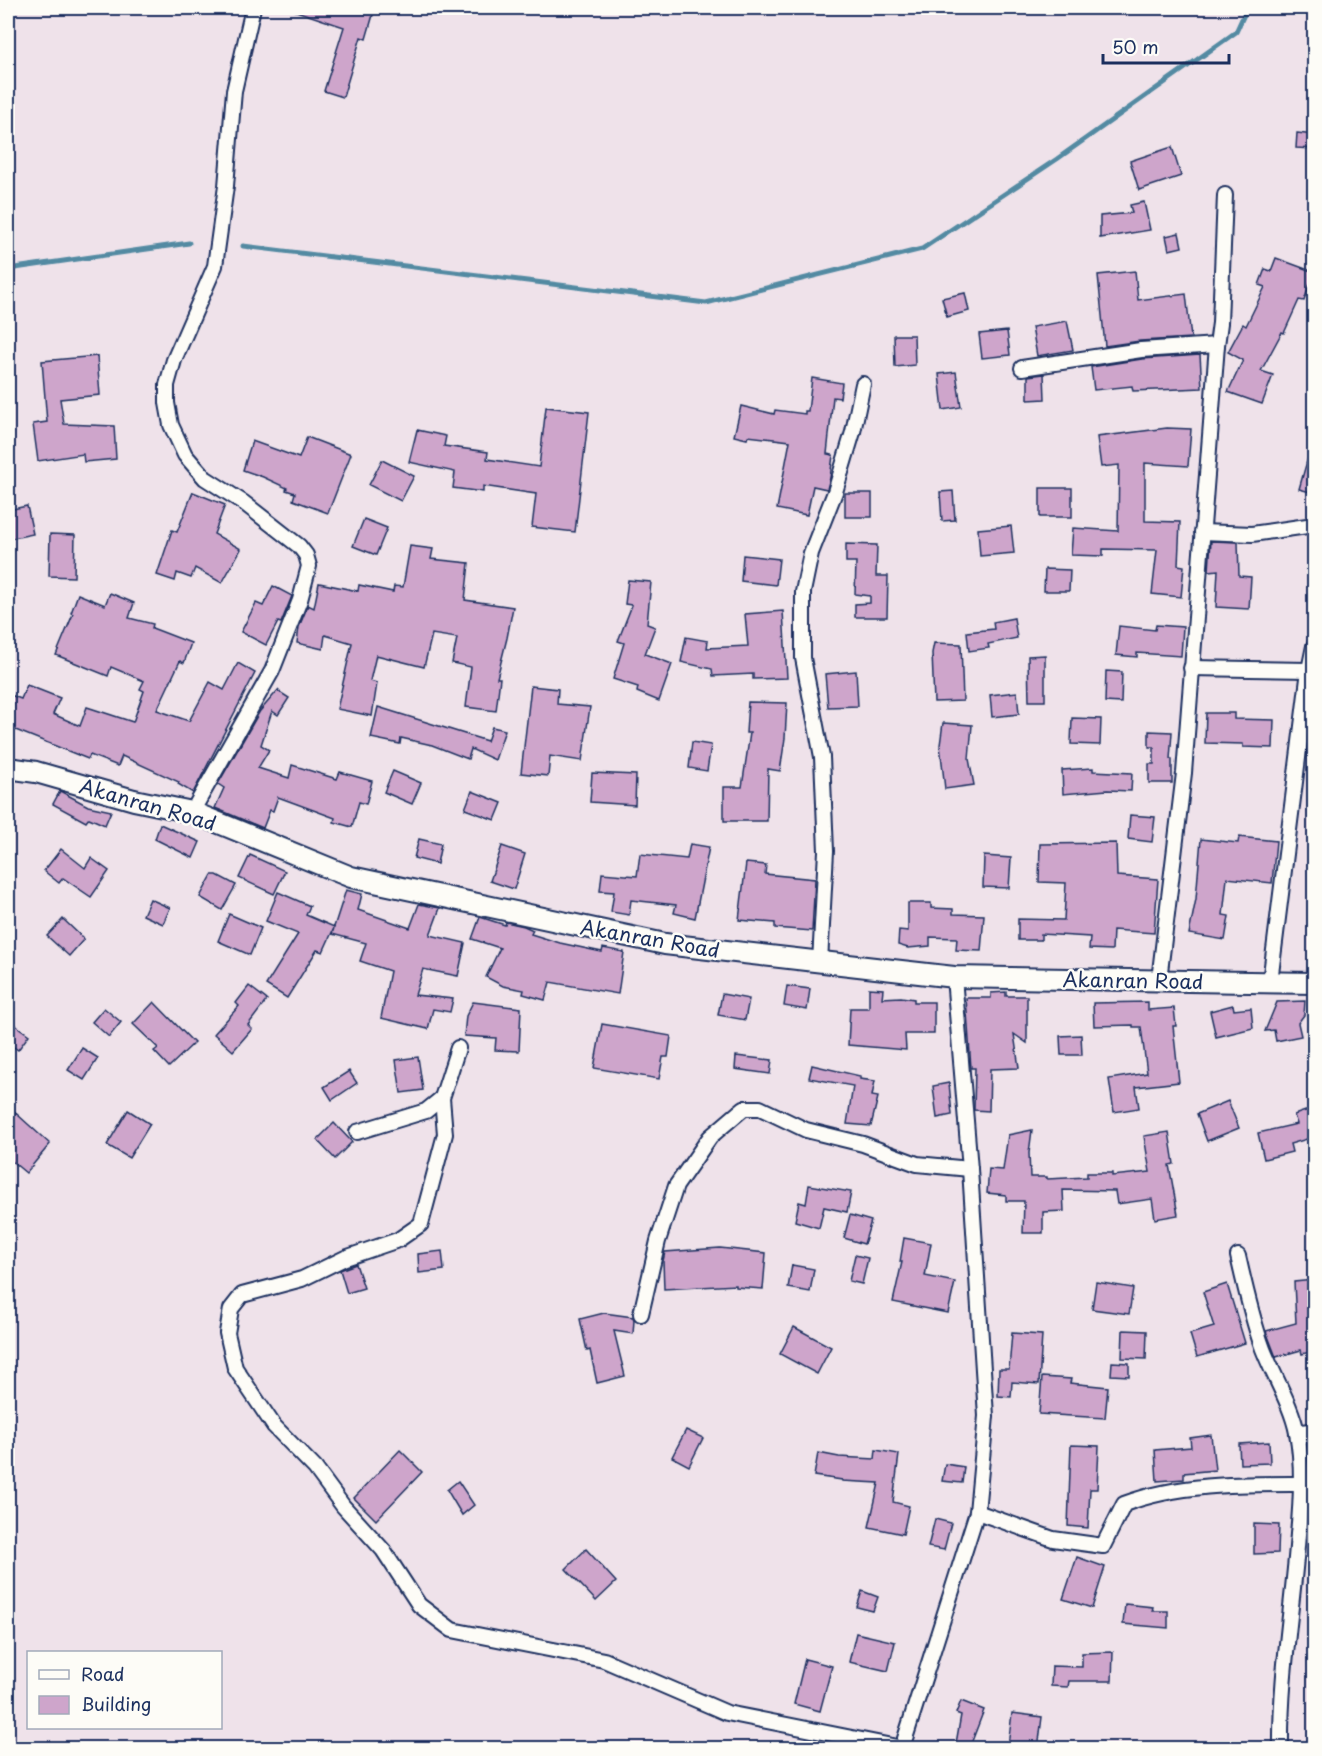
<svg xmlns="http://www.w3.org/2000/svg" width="1322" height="1756" viewBox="0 0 1322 1756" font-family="'Playpen Sans',sans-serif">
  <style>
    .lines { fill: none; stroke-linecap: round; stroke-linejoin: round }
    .stream { stroke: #528aa2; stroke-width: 5 }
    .building { fill: #cea5cb; stroke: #1b2f5e; stroke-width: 1.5 }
    .street-casing { stroke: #1b2f5e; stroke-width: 18 }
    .secondary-casing { stroke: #1b2f5e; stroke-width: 24 }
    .street { stroke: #fdfcf7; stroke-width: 14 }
    .secondary { stroke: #fdfcf7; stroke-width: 20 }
    .labels { text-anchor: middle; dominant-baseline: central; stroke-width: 5; stroke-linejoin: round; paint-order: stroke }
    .street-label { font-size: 20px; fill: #1b2f5e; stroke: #fdfcf7 }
  </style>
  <rect width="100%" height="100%" fill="#efe2ea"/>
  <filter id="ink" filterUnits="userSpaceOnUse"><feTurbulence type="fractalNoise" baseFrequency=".0167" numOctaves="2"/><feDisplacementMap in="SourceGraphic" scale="12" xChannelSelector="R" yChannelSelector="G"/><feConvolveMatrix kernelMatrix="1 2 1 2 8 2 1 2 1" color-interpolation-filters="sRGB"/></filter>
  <g filter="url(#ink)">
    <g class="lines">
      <!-- stream -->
      <g class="stream">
        <path d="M243,246L706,303L922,249L1057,159L1236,32L1247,8"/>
        <path d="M8,269L189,243"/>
      </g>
    </g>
    <!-- building -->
    <g class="building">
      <path d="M293,8H375L366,39L361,37L343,97L324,91L344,27L293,10Z"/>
      <path d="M1297,133L1314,135V149L1296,148Z"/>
      <path d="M1172,147L1181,176L1139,190L1130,161Z"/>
      <path d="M1144,202L1150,230L1100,238V216L1132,213L1130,205Z"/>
      <path d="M1179,233L1182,247L1169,250L1166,236Z"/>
      <path d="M1276,258L1314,272L1304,301L1299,300L1284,333L1282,332L1261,371L1273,375L1262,404L1228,392L1243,360L1228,352L1243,324L1246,326L1265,287L1259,285L1265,269L1271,271Z"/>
      <path d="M1135,271L1138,300L1186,294L1191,338L1140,341L1105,346L1098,275Z"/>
      <path d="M965,293L969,311L947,317L942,298Z"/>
      <path d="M1067,321L1073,350L1037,356L1032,327Z"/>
      <path d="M1007,331L1010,355L982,358L979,334Z"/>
      <path d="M894,335H914L915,365L895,367Z"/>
      <path d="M1200,355L1202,388L1133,391L1132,386L1094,390L1091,367L1142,359Z"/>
      <path d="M97,356L100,395L60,399L64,424L114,426L116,459L84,462L83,454L38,461L33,424L47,422L42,361Z"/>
      <path d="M956,372L961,407L943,410L939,374Z"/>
      <path d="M1044,374L1045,399L1028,400V376Z"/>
      <path d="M812,378L842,383L840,398L833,397L827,454L833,455L830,478L827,489L813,486L807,515L777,509L790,441L748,436L747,439L734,436L741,406L774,414L775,410L805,414V411H808Z"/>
      <path d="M546,407L589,412L575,532L532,527L536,494L483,486V492L453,488L455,472L409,462L417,430L446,436L444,446L488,452L487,459L539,467Z"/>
      <path d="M1167,428L1191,429L1188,466L1145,463V521L1180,522L1178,565L1184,566L1181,597L1152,594L1157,550L1103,549V556L1071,555L1073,528L1118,531L1119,465L1101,467L1097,437Z"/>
      <path d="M307,437L351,454L328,513L293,500L295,493L286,490L287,488L263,477L243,470L252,441L299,458Z"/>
      <path d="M1311,447H1314V493L1299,489Z"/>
      <path d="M382,460L414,476L401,501L369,485Z"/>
      <rect x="1040" y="488" width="32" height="29"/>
      <path d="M953,491L955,520L942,521L940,492Z"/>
      <path d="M193,492L225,505L214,534L241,549L222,583L195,568L191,578L177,573L175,581L157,575L172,530L177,532Z"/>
      <rect x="845" y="493" width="27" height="24"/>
      <path d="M27,506L33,534L8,539V510Z"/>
      <path d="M364,519L387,528L376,555L353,546Z"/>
      <path d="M1011,526L1014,553L980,556L978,529Z"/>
      <path d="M50,534L75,535L74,577L49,576Z"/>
      <path d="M1211,541L1238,542L1239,576L1251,577L1249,609L1216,607L1218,570L1209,571Z"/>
      <path d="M846,544L877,545L876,576H888L887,617H855V604L870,603V596L855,594L856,562H846Z"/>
      <path d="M410,546L433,549L431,559L469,563L465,600L513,607L507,638L497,678H500L496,711L466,707L471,667L452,663L457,638L432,634L424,667L376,655L370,681L377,683L372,716L337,709L352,643L325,635L323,649L297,643L299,627L308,605L314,608L319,583L358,591L359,585L393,592L394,586L403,587Z"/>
      <path d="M743,555L779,559L776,585L741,581Z"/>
      <path d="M1045,569L1070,570L1069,591H1044Z"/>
      <path d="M628,580L651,582L647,624L655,627L645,654L672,664L659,701L637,692L638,687L613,679L624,643L618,641L632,605L625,604Z"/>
      <path d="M273,586L292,596L281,623L278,622L266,645L241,632L256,603L263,606Z"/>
      <path d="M110,593L134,603L129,618L153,624L152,628L191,643L184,663L180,661L157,710L189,721L210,682L224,690L238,663L255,673L193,793L178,784L179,782L122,756L118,766L90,755L88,759L8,727V694L21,699L27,685L60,698L53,714L80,726L87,707L133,722L144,691L140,689L144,681L111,667L108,676L56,655L73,614L71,613L78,594L105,605Z"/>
      <path d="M783,611L787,678L753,679V674L713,676L712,669L681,662L686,637L708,641L707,648L748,646L745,614Z"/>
      <path d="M1014,618L1017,638L988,644L989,648L969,651L967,632L994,629L993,622Z"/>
      <path d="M1156,625L1183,627L1181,656L1137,653V657L1116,655L1119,626L1155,630Z"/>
      <path d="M934,643L961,644L963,701L934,702L932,653Z"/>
      <path d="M1045,655V701H1029L1028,656Z"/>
      <path d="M856,671L858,706L828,707L825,674Z"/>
      <path d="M1106,671L1122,672L1121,703L1105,702Z"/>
      <path d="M531,686L558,689L557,704L590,707L582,761L550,756L548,776L521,773Z"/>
      <path d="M279,689L278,691L289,698L278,715L272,711L261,745L269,750L258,768L289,778L292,765L337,779L340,772L372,781L366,804L359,802L352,827L334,822L335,818L278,797L273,811L270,810L263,828L215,808L224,788L218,784L260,711Z"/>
      <path d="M1017,692L1019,714L992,717L990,695Z"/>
      <path d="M748,702L787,703L785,738L780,771L768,769L767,821H724V787H742L750,733H746Z"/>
      <path d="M378,707L487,741L492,727L505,730L495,760L471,749L468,759L432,745L401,738L400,744L371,738Z"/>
      <path d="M1206,713H1234V719L1274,720L1273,748L1243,747V744L1205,743Z"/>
      <path d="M1072,718L1101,719L1100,745L1071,744Z"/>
      <path d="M943,723L972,725L969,759L974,785L945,789L940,745Z"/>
      <path d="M1149,731L1172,732L1170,759H1172V783H1149V764H1154V747H1149Z"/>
      <path d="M692,742L711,745L707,771L689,768Z"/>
      <path d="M1093,768V771L1132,773L1131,791L1107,790L1063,794L1062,770Z"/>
      <path d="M393,771L421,783L412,804L384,792Z"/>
      <path d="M592,773L636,775L635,805L590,802Z"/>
      <path d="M60,791L88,806L111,811L105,825L89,818L86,822L53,804Z"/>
      <path d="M472,791L502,803L495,820L465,809Z"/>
      <path d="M1130,815L1155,817L1152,842L1128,839Z"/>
      <path d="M160,824L200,842L193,858L155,839Z"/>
      <path d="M1239,837L1276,841L1272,883L1227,878L1223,915L1229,916L1225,940L1189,934L1196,899L1201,839L1238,843Z"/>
      <path d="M419,839L441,844L437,864L414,858Z"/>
      <path d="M1116,843L1117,876L1158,879L1154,933L1113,930L1112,950L1089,949L1090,937L1041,934V940H1018V919L1064,920L1066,883L1039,882L1040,844Z"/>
      <path d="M690,844L709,847L695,918L674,913L676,905L631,900L629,915L611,912L614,892L600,891L602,873L637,876L640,854L687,859Z"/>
      <path d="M502,846L525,854L514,889L490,881Z"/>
      <path d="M61,849L85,868L91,858L109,871L91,897L63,878L59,883L44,871Z"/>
      <path d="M250,855L285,871L274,894L239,878Z"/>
      <path d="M984,856L1011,858L1009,888L983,887Z"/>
      <path d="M746,863L766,865L765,874L815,879L812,931L775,928V923L739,920Z"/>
      <path d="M212,875H217L236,885L222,910L200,897Z"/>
      <path d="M346,890L362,894L358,910L410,928L419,904L440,908L430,935L465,943L458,976L423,969L415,995L453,999L450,1012L433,1009L428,1029L381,1018L390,971L360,961L366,943L332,934L334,928L323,952L317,950L287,998L266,985L298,934L266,921L278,892L310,906L306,915L334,927Z"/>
      <path d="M150,899L170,908L163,924L143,915Z"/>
      <path d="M908,903H931V908L953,909V914L984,915L981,951L956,950L957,938L930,937V946L908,948L898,945L899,930L908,931Z"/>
      <path d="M229,914L261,928L250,955L218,941Z"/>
      <path d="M480,917L505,925L506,922L524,926L533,930L531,934L560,943L602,952L603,948L624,952L618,994L550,982L545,1000L523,994L524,990L503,986L486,977L500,948L472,939Z"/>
      <path d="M63,919L84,939L69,956L47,936Z"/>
      <path d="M249,986L267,1000L248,1025L252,1029L233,1051L214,1034L239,1006L236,1003Z"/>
      <path d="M787,986L810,989L807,1010L784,1006Z"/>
      <path d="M869,988L883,989L882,998L901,997L914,999V1002H934V1034H905L906,1050L848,1045L850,1008H869Z"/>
      <path d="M1006,992V996H1027V1043L1014,1034L1019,1068L990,1069L989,1111L974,1110L975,1068H971L966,998H991V993Z"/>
      <path d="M722,994L749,999L745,1020L718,1015Z"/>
      <path d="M1305,1001L1304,1015L1298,1023L1301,1036L1276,1041L1274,1030L1265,1031L1277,1002Z"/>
      <path d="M154,1002L194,1043L169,1067L154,1051L158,1048L133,1024Z"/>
      <path d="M473,1002L521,1008L519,1051L495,1050L496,1038L464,1036L466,1016Z"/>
      <path d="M1148,1002V1010L1174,1008L1176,1026H1173L1179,1082L1136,1087L1139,1108L1114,1112L1109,1079L1147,1073L1141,1027H1133V1025L1094,1026L1093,1003Z"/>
      <path d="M1233,1005L1234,1010L1251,1008L1253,1028L1216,1037L1210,1011Z"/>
      <path d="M104,1008L121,1022L109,1037L92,1022Z"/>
      <path d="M8,1020L29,1035L18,1050L8,1043Z"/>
      <path d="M602,1024L671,1036L668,1057H663L659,1079L594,1068Z"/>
      <path d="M1081,1035L1082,1055H1061L1060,1036Z"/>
      <path d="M82,1048L98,1058L84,1080L68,1070Z"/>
      <path d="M736,1056L772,1060L770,1074L735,1069Z"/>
      <path d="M418,1057L423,1090L401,1093L396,1060Z"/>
      <path d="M812,1065L860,1076V1079L875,1081L872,1096L878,1097L871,1126L847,1124L853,1086L809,1078Z"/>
      <path d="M349,1071L357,1083L332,1100L324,1087Z"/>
      <path d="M949,1083L952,1115L937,1118L933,1086Z"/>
      <path d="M1228,1101L1239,1128L1207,1141L1197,1114Z"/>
      <path d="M8,1106L50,1144L26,1173L8,1158Z"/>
      <path d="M1314,1108V1137L1290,1144L1292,1152L1264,1159L1258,1133L1297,1124L1294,1115Z"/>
      <path d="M128,1110L150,1124L129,1158L107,1145Z"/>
      <path d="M334,1123L352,1142L335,1159L317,1140Z"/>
      <path d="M1032,1130L1029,1153L1030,1177H1047V1179L1087,1177V1173H1112V1176L1150,1172L1144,1136L1169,1132L1174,1164L1169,1165L1178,1215L1155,1219L1152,1199L1117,1204L1115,1191L1063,1190L1064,1211L1043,1212V1233H1023L1024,1201H1006V1195L987,1193L989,1169L1003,1170L1008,1135Z"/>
      <path d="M809,1185L851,1192L847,1212L824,1207L819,1228L795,1221L799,1202L806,1204Z"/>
      <path d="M850,1215L871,1221L864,1244L844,1238Z"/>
      <path d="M904,1238L931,1243L925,1276L955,1282L948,1313L893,1302L902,1262H900Z"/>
      <path d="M720,1248L766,1253L763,1289L736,1287V1285L664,1289L663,1261L665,1252Z"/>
      <path d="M442,1251L444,1270L419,1273L418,1254Z"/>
      <path d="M855,1255L868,1258L862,1284L849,1281Z"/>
      <path d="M356,1264L364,1288L347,1293L340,1270Z"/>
      <path d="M792,1265L814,1269L810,1292L788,1288Z"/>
      <path d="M1314,1280V1351L1302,1354L1301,1350L1276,1357L1266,1331L1296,1323L1294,1282Z"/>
      <path d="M1096,1282L1133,1288L1129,1314L1092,1309Z"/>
      <path d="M1227,1284L1245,1343L1197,1357L1190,1334L1214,1327L1203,1292Z"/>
      <path d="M604,1313L633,1317L634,1320L633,1334L614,1331L625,1376L597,1383L590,1350L587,1351L580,1319Z"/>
      <path d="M794,1327L831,1347L817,1374L780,1354Z"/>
      <path d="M1123,1330L1147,1331L1146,1359L1122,1358Z"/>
      <path d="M1012,1333L1042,1335L1039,1384L1012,1382L1011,1397L998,1396L999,1369H1009Z"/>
      <path d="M1112,1362L1129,1363V1376L1111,1375Z"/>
      <path d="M1042,1377L1071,1379L1070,1383L1108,1387L1105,1418L1039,1414Z"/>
      <path d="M686,1430L703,1438L689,1466L672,1457Z"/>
      <path d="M1211,1435L1215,1470L1184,1473V1479L1157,1481L1155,1450L1191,1447L1190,1438Z"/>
      <path d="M1269,1442L1270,1463L1240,1464L1239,1444Z"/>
      <path d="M1071,1445L1099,1446L1097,1489H1090L1088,1528L1068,1526Z"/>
      <path d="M400,1450L422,1472L376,1520L354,1498Z"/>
      <path d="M876,1450L899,1454L893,1502L909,1506L903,1534L869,1527L879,1483L842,1481V1480L814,1476L818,1453L839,1457L875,1459Z"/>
      <path d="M945,1464L964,1467L962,1483L942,1481Z"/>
      <path d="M458,1481L474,1505L462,1515L447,1490Z"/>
      <path d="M935,1519L951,1523L944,1550L928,1547Z"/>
      <path d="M1254,1524L1279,1525L1278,1553L1254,1554Z"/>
      <path d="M586,1549L616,1582L596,1601L566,1569Z"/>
      <path d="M1077,1557L1105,1567L1092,1608L1063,1599Z"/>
      <path d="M862,1591L878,1597L873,1611L857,1607Z"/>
      <path d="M1125,1604L1153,1607L1152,1611H1168V1628L1123,1624Z"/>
      <path d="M856,1633L895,1642L888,1671L849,1662Z"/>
      <path d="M1113,1652L1112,1681H1069L1068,1687L1051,1686L1052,1666L1082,1667V1653Z"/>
      <path d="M805,1659L832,1666L820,1711L794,1704Z"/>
      <path d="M961,1701L984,1710L969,1749H955L961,1715L956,1713Z"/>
      <path d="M1012,1713L1042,1717L1038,1749L1008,1746Z"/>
    </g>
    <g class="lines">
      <defs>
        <g id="street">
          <path d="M1022,368L1141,350L1217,345"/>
          <path d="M1202,532L1252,534L1314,525"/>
          <path d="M1191,668L1309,670"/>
          <path d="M192,812L272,671L300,600L309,566L306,555L299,546L244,503L205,478L185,455L171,425L167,403V385L174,360L215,266L226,186L234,91L253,8"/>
          <path d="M820,962L826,851L822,757L803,658V592L811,553L835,492L853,432L863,384"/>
          <path d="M1159,980L1184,773L1217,345L1220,323L1225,195"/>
          <path d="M1270,982L1309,670L1314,646"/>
          <path d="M458,1048L442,1098L445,1134L421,1224L398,1240L345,1258L302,1279L242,1295L231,1309L227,1333L235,1368L274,1426L315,1468L343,1506L383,1550L419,1605L452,1630L604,1660L727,1713L902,1748"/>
          <path d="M357,1132L426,1111L442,1098"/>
          <path d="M1238,1256C1245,1287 1252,1319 1263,1349C1273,1375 1292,1406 1297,1433C1303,1463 1301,1504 1298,1534C1293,1605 1280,1677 1281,1748"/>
          <path d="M641,1314L658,1241L676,1186L710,1137L744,1108H760L806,1130L863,1144L917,1164L970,1169"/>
          <path d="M1297,1433L1314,1430"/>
          <path d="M977,1512L1053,1539L1103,1546L1124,1504C1180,1483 1242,1484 1300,1484"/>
          <path d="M902,1748L977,1512L986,1416L970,1169L954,977"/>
        </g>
        <path id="secondary" d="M8,768L36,772L134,800L192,812L351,877L665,944L954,977L1314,983"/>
      </defs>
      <!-- street casing -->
      <use href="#street" class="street-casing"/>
      <!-- secondary casing -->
      <use href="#secondary" class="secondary-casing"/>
      <!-- street -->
      <use href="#street" class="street"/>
      <!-- secondary -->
      <use href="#secondary" class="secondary"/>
    </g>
  </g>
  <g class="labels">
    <!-- street labels -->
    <g class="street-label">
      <text transform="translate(148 804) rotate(16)">Akanran Road</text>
      <text transform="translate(650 938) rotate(10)">Akanran Road</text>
      <text transform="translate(1133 980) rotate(1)">Akanran Road</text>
    </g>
  </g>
  <!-- margin -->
  <rect width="1322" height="1756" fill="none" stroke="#fdfcf7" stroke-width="30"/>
  <rect x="15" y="15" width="1292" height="1726" fill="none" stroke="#1b2f5e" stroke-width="2" filter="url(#ink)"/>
  <!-- legend -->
  <rect x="27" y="1651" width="195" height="78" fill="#fdfcf7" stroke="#a3aaba" stroke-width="1.5"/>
  <rect x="39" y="1670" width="30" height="9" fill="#fdfcf7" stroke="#a3aaba" stroke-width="1.5"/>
  <text x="81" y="1681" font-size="18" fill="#1b2f5e">Road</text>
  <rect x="39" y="1696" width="30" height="18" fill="#cea5cb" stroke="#a3aaba" stroke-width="1.5"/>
  <text x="81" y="1711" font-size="18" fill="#1b2f5e">Building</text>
  <!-- scale -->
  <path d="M1103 54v9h126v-9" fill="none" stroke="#1b2f5e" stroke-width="3"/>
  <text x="1112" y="54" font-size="18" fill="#1b2f5e" stroke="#fdfcf7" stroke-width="4.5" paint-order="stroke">50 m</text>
</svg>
